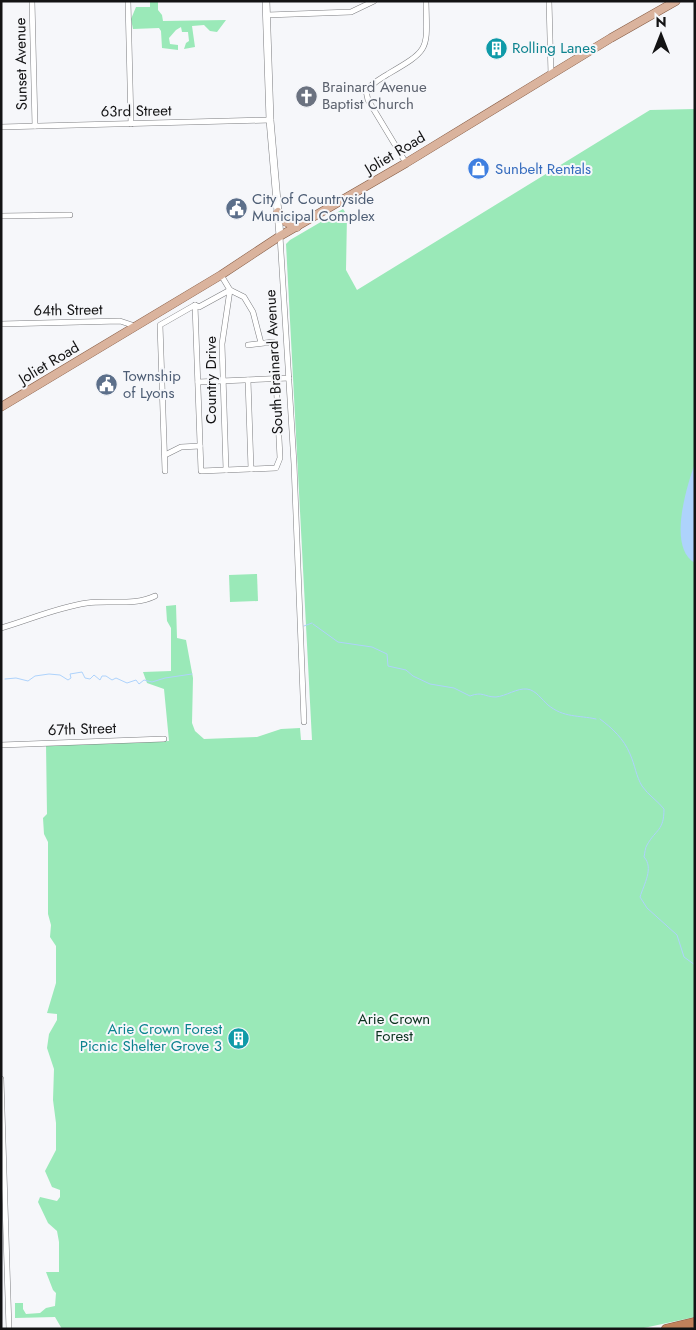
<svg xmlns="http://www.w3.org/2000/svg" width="696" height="1330" viewBox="0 0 696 1330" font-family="Jost,sans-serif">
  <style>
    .green { fill: #9ae9b8 }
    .water { fill: #aed3fc }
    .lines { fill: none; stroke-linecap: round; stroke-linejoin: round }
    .stream { stroke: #aed3fc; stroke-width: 1 }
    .street-casing { stroke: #7d7e81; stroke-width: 6 }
    .secondary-casing { stroke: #7d7e81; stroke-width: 8 }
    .primary-casing { stroke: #845a42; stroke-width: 9 }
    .highway-casing { stroke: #845a42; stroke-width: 10 }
    .street { stroke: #fff; stroke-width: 5 }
    .secondary { stroke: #fff; stroke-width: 7 }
    .primary { stroke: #dab39d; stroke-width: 8 }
    .highway { stroke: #c1815b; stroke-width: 9 }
    .labels { text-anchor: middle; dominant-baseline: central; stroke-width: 4; stroke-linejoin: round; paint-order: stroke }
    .culture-label { font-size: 15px; fill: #0d838f; stroke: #f6f7fa; text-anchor: start }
    .street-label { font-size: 15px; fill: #131314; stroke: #f6f7fa }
    .worship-label { font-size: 15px; fill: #5b616d; stroke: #f6f7fa; text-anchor: start }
    .shop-label { font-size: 15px; fill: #366cbe; stroke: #f6f7fa; text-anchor: start }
    .service-label { font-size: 15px; fill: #4e5e75; stroke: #f6f7fa; text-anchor: start }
    .park-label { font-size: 15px; fill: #0a321e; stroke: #f6f7fa }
  </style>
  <rect width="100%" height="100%" fill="#f6f7fa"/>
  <!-- green -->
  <g class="green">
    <path d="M150,1H158V10L162,15L163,21L226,20L217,32L210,31L204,25L192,26L195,47L184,49L186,43L189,41L188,32H182L181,27L176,30L169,38L170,44L178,45V50L162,48L161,31L159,28L133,29L131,19L136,7H150Z"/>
    <path d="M695,109V1317L639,1329H62L55,1317L15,1318V1303H23V1309L26,1314L40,1313L46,1308L55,1306L56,1293L53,1290L46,1272H59V1242L57,1231L48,1223L38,1202L40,1197L57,1201L60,1197V1190L52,1187L45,1171L56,1150V1123L53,1100L54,1069L47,1048L49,1034L57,1020V1014L47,1013L56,983V946L50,937L51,925L48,914V842L44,834L43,818L47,814L46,744L169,741L164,689L147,683L143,672L171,671V628L167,621L166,606L176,605L177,638L186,640L193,678L192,723L195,731L204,739L257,737L281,729L300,728L301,740H312L286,244L290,240L343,209L347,215L346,270L357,290L650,110Z"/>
    <path d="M257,574L258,601L230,602L229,575Z"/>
  </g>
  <!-- water -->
  <path class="water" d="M695,463V563C667,547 687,486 695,463Z"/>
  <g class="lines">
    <!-- stream -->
    <g class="stream">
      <path d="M313,624L338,642L372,647L387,654L388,666L406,670L413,676L430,684L454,688L470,696C483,691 484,697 496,697C506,696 517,688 527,689C536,690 542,700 548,705C564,718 578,715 596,719"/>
      <path d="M304,626L312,623"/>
      <path d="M5,679L16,678L28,681L35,676L49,674L60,675L68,680L71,678L70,674L82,672L85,678L90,679L94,675L100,680L102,676H106L112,680L116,678L127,683L136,680L139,684L144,680L152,682L165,678L192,674"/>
      <path d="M600,719C612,728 624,739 630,754C635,765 636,776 642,786C648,795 658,801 664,809C664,831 656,829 647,845C645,848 645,853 644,857C654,868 644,884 640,897L647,908L677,935L684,957L695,965"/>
    </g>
    <defs>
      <g id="street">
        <path d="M32,1L35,126"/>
        <path d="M128,1L131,124"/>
        <path d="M549,1L551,75"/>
        <path d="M267,15L351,12L374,1"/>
        <path d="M1,127L270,120"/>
        <path d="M406,163L368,100L366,91C372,83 380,79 388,74C431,49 427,50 426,1"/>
        <path d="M1,216L70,215"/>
        <path d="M280,236L294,464L304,722"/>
        <path d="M221,275L230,290L244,297L253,312L261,343"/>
        <path d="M195,305L201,471L276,468L280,458L276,379"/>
        <path d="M1,324L120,321L135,326"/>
        <path d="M248,345L273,342"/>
        <path d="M248,380L251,469"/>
        <path d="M198,382L289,378"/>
        <path d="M165,455L181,447L200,446"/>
        <path d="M226,470L222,344L230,290"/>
        <path d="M165,471L160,325L195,305L199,307L230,290"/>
        <path d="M1,628C29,620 58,607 87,603C109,600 135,606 155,596"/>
        <path d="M1,745L164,739"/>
        <path d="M1,1079L9,1329"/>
      </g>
      <path id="secondary" d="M266,1L270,120L280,236"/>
      <g id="primary">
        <path d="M278,212L286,222L297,227"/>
        <path d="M1,407L221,275L280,236L406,163L611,38L676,1"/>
      </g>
      <path id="highway" d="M666,1329L695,1322"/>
    </defs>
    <!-- street casing -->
    <use href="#street" class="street-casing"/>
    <!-- secondary casing -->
    <use href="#secondary" class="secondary-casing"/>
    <!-- primary casing -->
    <use href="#primary" class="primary-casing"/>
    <!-- highway casing -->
    <use href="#highway" class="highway-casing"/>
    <!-- street -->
    <use href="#street" class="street"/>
    <!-- secondary -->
    <use href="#secondary" class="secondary"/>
    <!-- primary -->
    <use href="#primary" class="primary"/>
    <!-- highway -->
    <use href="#highway" class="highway"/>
  </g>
  <!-- icons -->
  <defs>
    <symbol id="building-disc" viewBox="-11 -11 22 22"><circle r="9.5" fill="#0f9aa8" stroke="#f6f7fa"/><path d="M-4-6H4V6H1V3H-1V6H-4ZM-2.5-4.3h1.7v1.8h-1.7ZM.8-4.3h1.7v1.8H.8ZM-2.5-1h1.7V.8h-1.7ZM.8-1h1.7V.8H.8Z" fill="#fff"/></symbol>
    <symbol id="church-disc" viewBox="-11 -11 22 22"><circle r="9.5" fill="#6b7280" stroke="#f6f7fa"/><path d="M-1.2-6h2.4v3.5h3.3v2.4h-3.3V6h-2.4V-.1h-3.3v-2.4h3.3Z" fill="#fff"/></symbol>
    <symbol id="shop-disc" viewBox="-11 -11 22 22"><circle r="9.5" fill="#3f7fe0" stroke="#f6f7fa"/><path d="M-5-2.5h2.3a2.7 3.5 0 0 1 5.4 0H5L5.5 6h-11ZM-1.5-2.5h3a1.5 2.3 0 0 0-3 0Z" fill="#fff"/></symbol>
    <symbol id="civic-disc" viewBox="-11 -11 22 22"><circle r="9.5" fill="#5c6f8a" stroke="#f6f7fa"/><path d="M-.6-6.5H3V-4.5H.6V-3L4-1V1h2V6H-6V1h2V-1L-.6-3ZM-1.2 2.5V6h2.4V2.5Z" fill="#fff"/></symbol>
  </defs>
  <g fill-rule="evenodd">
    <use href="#building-disc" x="484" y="36" width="25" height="25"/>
    <use href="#church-disc" x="294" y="84" width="25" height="25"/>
    <use href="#shop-disc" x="466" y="156" width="25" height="25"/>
    <use href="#civic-disc" x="224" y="196" width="25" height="25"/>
    <use href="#civic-disc" x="94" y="372" width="25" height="25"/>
    <use href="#building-disc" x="226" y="1026" width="25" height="25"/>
  </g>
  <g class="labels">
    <!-- culture labels -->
    <g class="culture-label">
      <text x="512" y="48">Rolling Lanes</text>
      <text x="222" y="1029" text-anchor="end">Arie Crown Forest<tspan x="222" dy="17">Picnic Shelter Grove 3</tspan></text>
    </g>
    <!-- street labels -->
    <g class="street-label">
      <text transform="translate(21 64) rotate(-91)">Sunset Avenue</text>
      <text transform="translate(136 111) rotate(-1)">63rd Street</text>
      <text transform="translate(395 153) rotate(-31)">Joliet Road</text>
      <text transform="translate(68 310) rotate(-1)">64th Street</text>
      <text transform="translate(274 362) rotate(-93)">South Brainard Avenue</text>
      <text transform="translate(49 363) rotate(-31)">Joliet Road</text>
      <text transform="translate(211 380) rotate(-90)">Country Drive</text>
      <text transform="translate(82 729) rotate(-2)">67th Street</text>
    </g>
    <!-- worship labels -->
    <g class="worship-label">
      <text x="322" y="87">Brainard Avenue<tspan x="322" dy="17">Baptist Church</tspan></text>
    </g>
    <!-- shop labels -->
    <g class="shop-label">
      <text x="495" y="169">Sunbelt Rentals</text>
    </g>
    <!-- service labels -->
    <g class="service-label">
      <text x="252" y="199">City of Countryside<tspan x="252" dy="17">Municipal Complex</tspan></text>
      <text x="123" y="376">Township<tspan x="123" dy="17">of Lyons</tspan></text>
    </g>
    <!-- park labels -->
    <g class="park-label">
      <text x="394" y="1019">Arie Crown<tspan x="394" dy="17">Forest</tspan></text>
    </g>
  </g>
  <!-- border -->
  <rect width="696" height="1330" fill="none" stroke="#131314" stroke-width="5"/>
  <!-- north arrow -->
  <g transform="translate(661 35)" stroke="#f6f7fa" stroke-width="4" paint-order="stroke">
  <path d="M0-4L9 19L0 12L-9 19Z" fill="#131314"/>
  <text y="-8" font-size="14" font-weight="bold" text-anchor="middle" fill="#131314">N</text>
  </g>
</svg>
